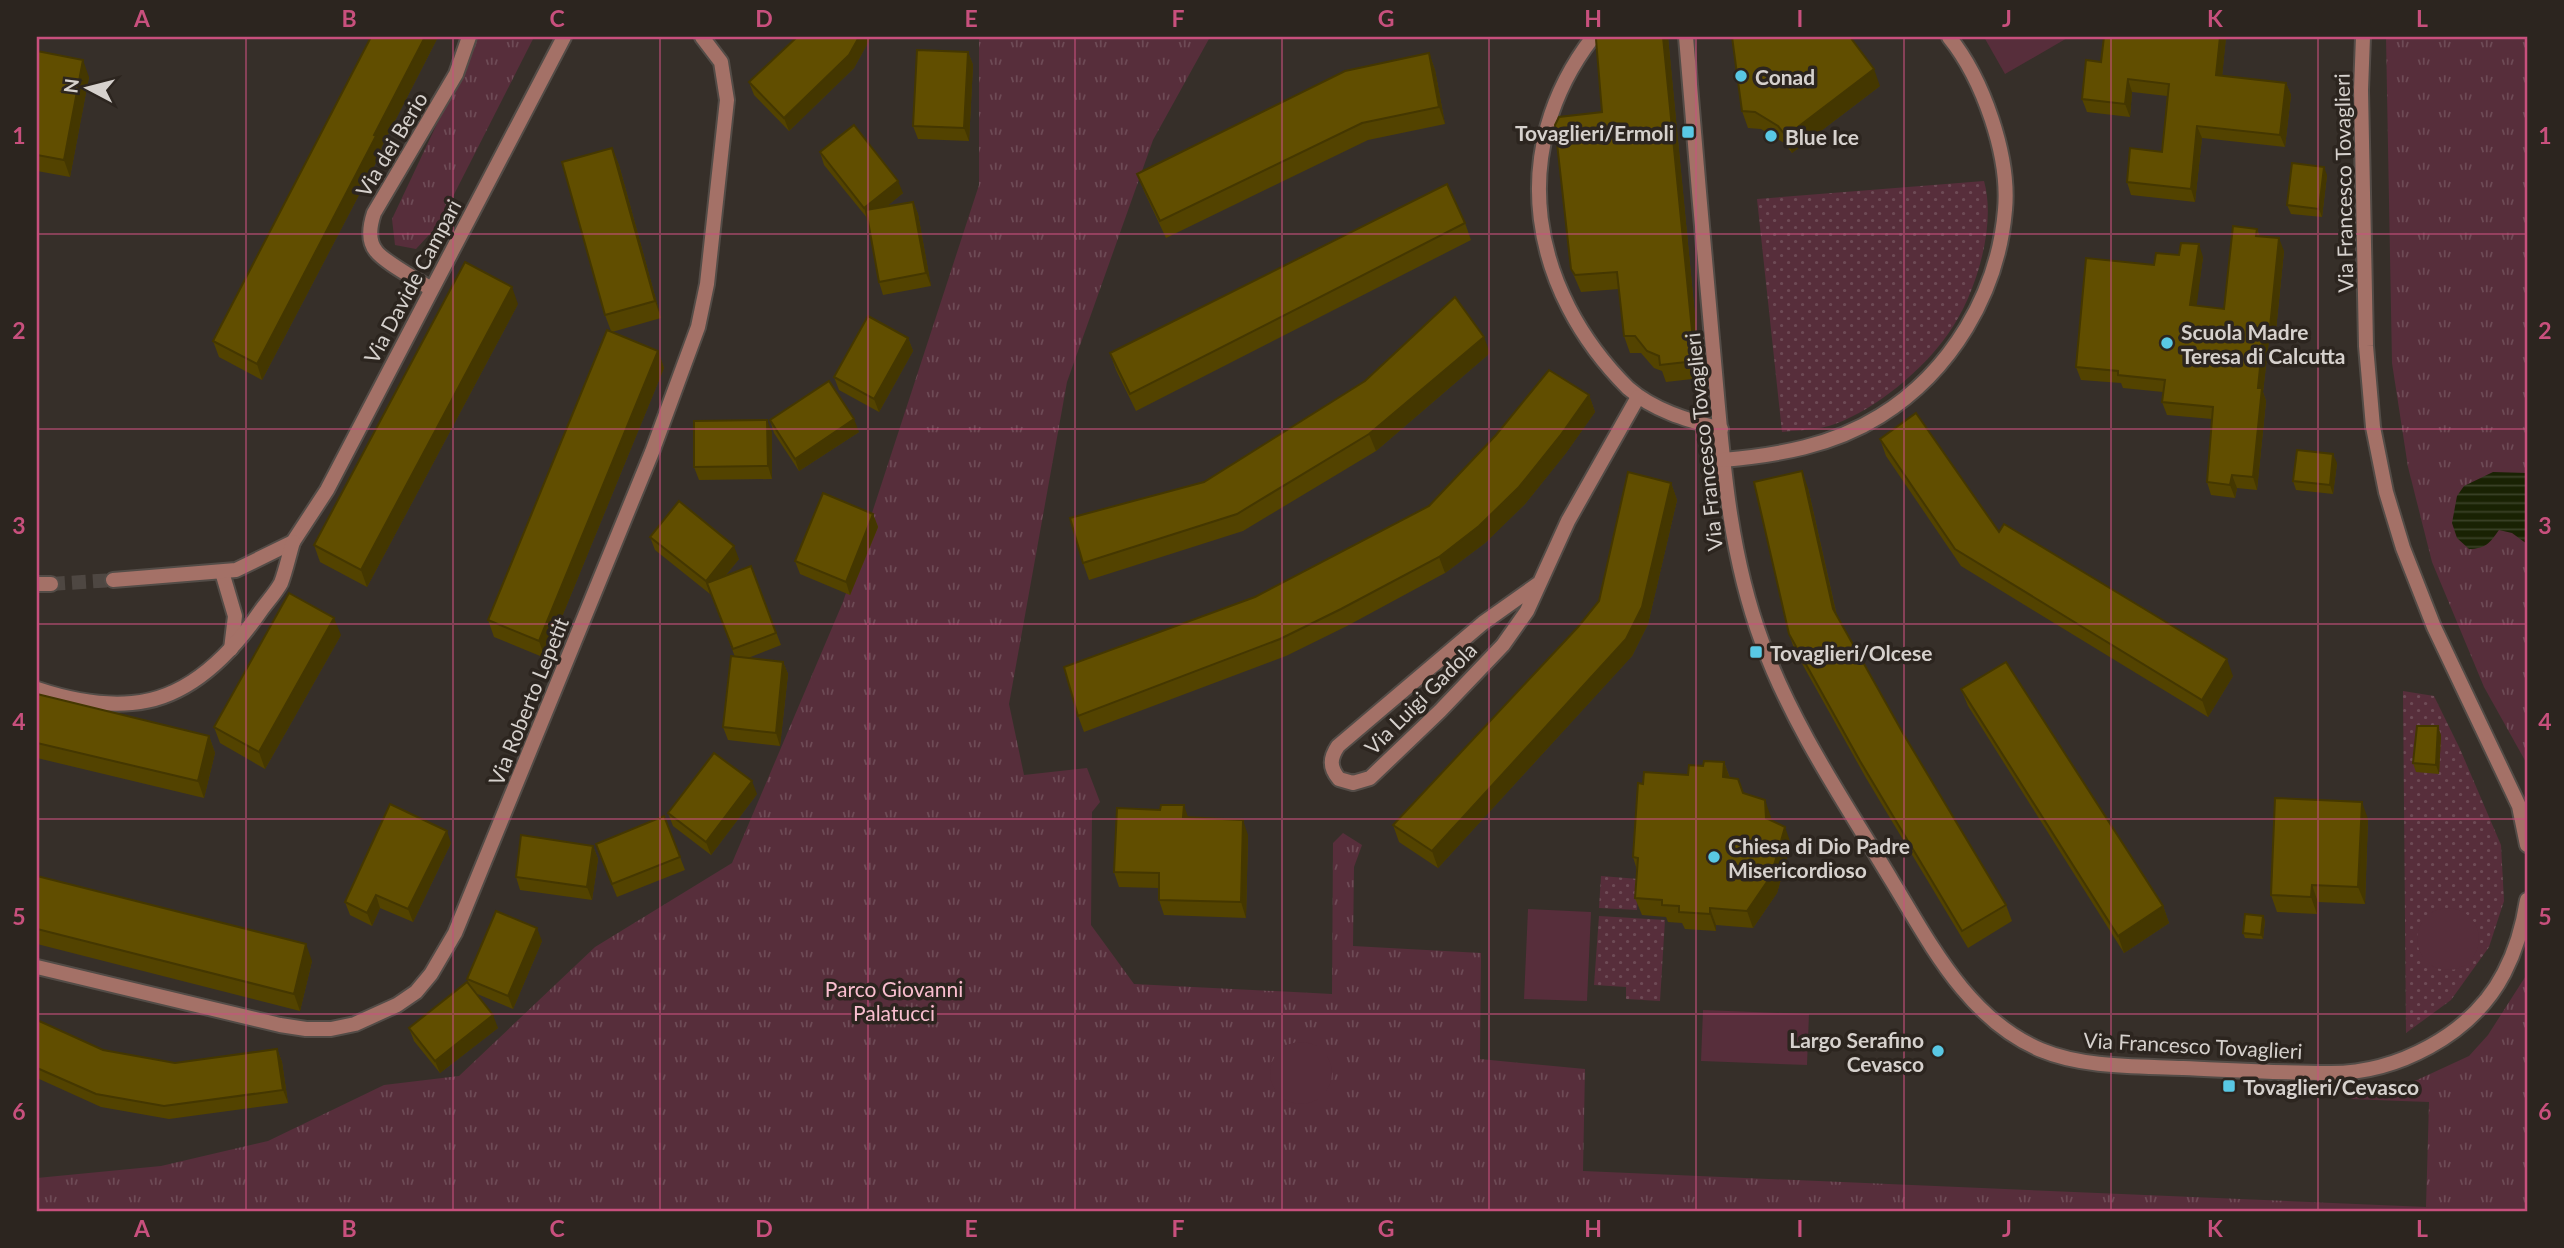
<svg xmlns="http://www.w3.org/2000/svg" width="2564" height="1248" viewBox="0 0 2564 1248" font-family="Lato,sans-serif">
  <style>
    .grass { fill: url(#grass-dots) }
    .park { fill: url(#park-tufts) }
    .pitch { fill: #572e3b }
    .water { fill: url(#water-rules) }
    .lines { fill: none; stroke-linecap: round; stroke-linejoin: round }
    .minor-tunnel { stroke: #4e4742; stroke-width: 14; stroke-dasharray: 14 7; stroke-linecap: butt }
    .minor-casing { stroke: #534c47; stroke-width: 18 }
    .minor { stroke: #a47167; stroke-width: 14 }
    .wall { fill: #534300 }
    .shaded-wall { fill: #443700 }
    .building { fill: #614e00; stroke: #443700; stroke-width: 2 }
    .grid { fill: none; stroke: #c8507d; stroke-width: 2; stroke-opacity: 0.55 }
    .poi-dot { fill: #59c8e4; stroke: #2c251f; stroke-width: 2.5 }
    .labels { text-anchor: middle; dominant-baseline: central; stroke-width: 7; stroke-linejoin: round; paint-order: stroke }
    .poi-label { font-size: 21px; font-weight: bold; fill: #d6d1cd; stroke: #2c251f; text-anchor: start }
    .street-label { font-size: 21px; fill: #d6d1cd; stroke: #2c251f }
    .park-label { font-size: 21px; fill: #f9becf; stroke: #2c251f }
    .neatline { fill: none; stroke: #c8507d; stroke-width: 2.5 }
    .grid-label { font-size: 23px; text-anchor: middle; font-weight: bold; fill: #c8507d }
  </style>
  <defs>
    <pattern id="grass-dots" width="8" height="8" patternUnits="userSpaceOnUse" patternTransform="scale(1.75)"><rect width="8" height="8" fill="#572e3b"/><path d="M2 2h.1M6 6h.1" fill="none" stroke="#6e4b56" stroke-width="1.8" stroke-linecap="round"/></pattern>
    <pattern id="park-tufts" width="24" height="20" patternUnits="userSpaceOnUse" patternTransform="scale(1.75)"><rect width="24" height="20" fill="#572e3b"/><path d="M3 7l-1-3M5 7V3M7 7l1-3M15 17l-1-3M17 17v-4M19 17l1-3" fill="none" stroke="#6e4b56"/></pattern>
    <pattern id="water-rules" width="6" height="5" patternUnits="userSpaceOnUse" patternTransform="scale(1.75)"><rect width="6" height="5" fill="#192203"/><path d="M0 2.5h6" fill="none" stroke="#3a4127"/></pattern>
  </defs>
  <rect width="100%" height="100%" fill="#362f29"/>
  <!-- grass -->
  <g class="grass">
    <path d="M1984,181C1997,226 1975,297 1948,334C1923,370 1876,409 1835,424C1819,430 1799,430 1782,432L1757,199Z"/>
    <path d="M2403,691L2434,696L2460,749L2501,845L2504,901L2489,947L2451,1000L2406,1033Z"/>
    <path d="M1601,876L1639,879L1637,910L1599,908Z"/>
    <path d="M1599,916L1665,920L1660,1001L1626,999V987L1594,985Z"/>
  </g>
  <!-- park -->
  <g class="park">
    <path d="M478,37H534L439,224L416,249L395,245L392,219Z"/>
    <path d="M979,37H1210L1153,140L1067,382L1009,704L1024,775L1087,768L1100,802L1092,812L1091,925L1134,984L1332,994L1333,843L1343,833L1362,845L1354,867L1353,946L1481,953L1480,1059L1585,1069L1583,1171L2426,1207L2429,1102L2349,1099L2417,1080L2469,1056L2488,1035L2527,974V1211H37V1178L161,1166L268,1141L384,1085L459,1076L595,947L732,863L843,602L979,185Z"/>
    <path d="M2386,37H2527V764L2484,687L2432,562L2408,467L2392,363Z"/>
  </g>
  <!-- pitch -->
  <g class="pitch">
    <path d="M1984,37H2069L2005,74Z"/>
    <circle cx="2448" cy="939" r="31"/>
    <path d="M1528,909L1591,912L1587,1001L1524,999Z"/>
    <path d="M1703,1010L1809,1014L1807,1065L1701,1061Z"/>
    <circle cx="1301" cy="1073" r="31"/>
  </g>
  <!-- water -->
  <path class="water" d="M2493,472L2527,473V544L2512,533L2499,530C2490,543 2485,549 2469,549L2457,538L2452,523L2457,496L2464,486Z"/>
  <g class="lines">
    <!-- minor-tunnel -->
    <path class="minor-tunnel" d="M51,584L113,580"/>
    <defs>
      <g id="minor">
        <path d="M1593,37C1505,151 1530,290 1628,388C1654,411 1688,420 1721,429"/>
        <path d="M1686,37C1694,141 1704,246 1713,350C1722,449 1727,548 1762,642C1793,727 1846,804 1892,881C1931,945 1968,1019 2041,1050C2084,1068 2138,1066 2183,1068C2232,1070 2280,1073 2328,1073C2396,1074 2472,1035 2504,973C2516,950 2523,926 2527,900"/>
        <path d="M2363,37L2361,90L2366,346L2373,427L2386,492L2403,548L2434,627L2519,806L2527,845"/>
        <path d="M431,289C418,280 384,262 376,251C367,240 370,225 374,213L456,74L469,37"/>
        <path d="M1723,460C1778,455 1832,446 1880,416C1951,372 1998,293 2005,210C2010,156 1983,79 1949,37"/>
        <path d="M222,572L235,616L231,649"/>
        <path d="M113,580L236,570L293,542L327,490L564,37"/>
        <path d="M37,584H51"/>
        <path d="M1538,584L1483,623L1338,746C1330,758 1329,767 1339,779L1353,783L1370,778L1440,711L1503,645L1527,611L1568,521L1638,397"/>
        <path d="M37,689C67,699 99,706 132,703C188,699 232,653 262,609C268,601 276,592 281,583C286,570 289,555 293,542"/>
        <path d="M37,967L280,1025L306,1029H331L355,1024L397,1005L416,992L431,974L455,933L652,452L698,327L707,284L727,100L721,62L702,37"/>
      </g>
    </defs>
    <!-- minor casing -->
    <use href="#minor" class="minor-casing"/>
    <!-- minor -->
    <use href="#minor" class="minor"/>
  </g>
  <!-- wall -->
  <g class="wall">
    <path d="M371,37H438L381,148L382,151L262,380L219,357L213,341Z"/>
    <path d="M797,37H871L854,68L789,131L754,95L749,82Z"/>
    <path d="M1597,37H1668L1701,378L1666,382L1662,371L1654,368L1641,353H1630L1624,336L1619,289L1581,292L1571,269L1602,112Z"/>
    <path d="M2104,37H2226L2222,76L2286,83L2291,95L2285,147L2202,138L2195,202L2131,195L2127,182L2162,152L2167,96L2132,92L2130,117L2087,112L2082,99L2101,62Z"/>
    <path d="M37,51L89,77L70,177L37,171Z"/>
    <path d="M968,52L973,65L969,141L918,139L913,126Z"/>
    <path d="M1429,53L1435,70L1445,124L1368,140L1166,238L1144,191L1137,174Z"/>
    <path d="M1880,86L1792,153L1784,143L1761,129L1748,128L1742,111Z"/>
    <path d="M612,148L619,165L661,318L612,332L658,351L664,368L545,658L494,637L488,620L611,331L605,315Z"/>
    <path d="M820,152L903,193L887,206L913,202L918,214L931,286L883,295L879,282L868,219L824,165Z"/>
    <path d="M2327,175L2322,217L2291,214L2287,205Z"/>
    <path d="M1465,223L1471,240L1136,411L1116,370L1110,353Z"/>
    <path d="M2257,229L2260,237L2284,251L2275,340H2269L2263,392L2266,401L2257,490L2237,488L2235,498L2211,495L2207,482L2212,419L2167,415L2162,402L2163,392L2123,388L2121,383L2081,380L2076,367L2154,265L2203,257L2196,306L2224,309Z"/>
    <path d="M518,304L367,587L320,562L314,545Z"/>
    <path d="M908,338L913,351L879,412L839,390L834,377Z"/>
    <path d="M1490,353L1376,451L1243,531L1089,580L1083,563L1204,482Z"/>
    <path d="M1589,395L1595,412L1566,453L1525,504L1485,543L1445,573L1347,626L1286,656L1084,732L1078,716L1255,597L1429,506Z"/>
    <path d="M770,420L859,432L799,471L774,433Z"/>
    <path d="M772,432V479L699,480L694,467Z"/>
    <path d="M1880,439L1999,532L2233,676L2208,717L1961,566L1886,456Z"/>
    <path d="M2337,463L2333,494L2296,490L2293,481Z"/>
    <path d="M1671,483L1677,500L1648,624L1632,656L1438,868L1399,842L1393,825L1578,627L1599,601Z"/>
    <path d="M1808,488L1837,616L1904,735L2006,905L2012,921L1968,948L1866,778L1795,651L1789,634Z"/>
    <path d="M873,514L878,527L850,595L800,574L795,561Z"/>
    <path d="M650,537L739,559L725,576L751,566L781,645L748,658L783,662L788,674L780,746L728,740L723,727L735,657L711,593L710,594L655,550Z"/>
    <path d="M341,635L265,769L220,743L214,727Z"/>
    <path d="M1961,689L2163,906L2169,923L2124,953L1968,706Z"/>
    <path d="M37,694L209,736L215,753L204,798L37,758Z"/>
    <path d="M2441,735L2439,774L2416,772L2413,763Z"/>
    <path d="M1724,762L1730,778L1744,793L1771,817V820L1791,844L1777,893L1753,928L1716,925V931L1685,929L1682,923L1668,922L1666,917L1642,915L1635,898L1637,870L1633,857L1643,784L1688,775L1703,766Z"/>
    <path d="M757,794L711,855L673,826L668,813Z"/>
    <path d="M664,816L685,870L617,897L600,856Z"/>
    <path d="M1188,818L1248,835L1246,918L1164,915L1159,900V888L1119,887L1114,872Z"/>
    <path d="M2368,819L2365,904L2318,902L2317,914L2277,912L2271,895Z"/>
    <path d="M451,843L413,922L380,908L372,926L350,915L345,902Z"/>
    <path d="M593,846L598,859L592,900L520,890L516,877Z"/>
    <path d="M37,876L312,961L300,1011L37,944Z"/>
    <path d="M2265,920L2263,939L2245,938L2243,933Z"/>
    <path d="M542,941L513,1009L475,993L498,1028L440,1073L414,1041L409,1028L470,986L467,979Z"/>
    <path d="M37,1020L103,1050L175,1063L277,1049L282,1062L288,1103L169,1119L101,1107L37,1078Z"/>
  </g>
  <!-- shaded-wall -->
  <g class="shaded-wall">
    <path d="M425,37H438L381,148L382,151L262,380L257,364Z"/>
    <path d="M859,37H871L854,68L789,131L784,118Z"/>
    <path d="M1663,37H1668L1701,378L1695,361Z"/>
    <path d="M2220,37H2226L2221,88L2216,75Z"/>
    <path d="M968,52L973,65L969,141L964,128Z"/>
    <path d="M1429,53L1435,70L1445,124L1439,107Z"/>
    <path d="M83,60L89,77L70,177L64,160Z"/>
    <path d="M1874,69L1880,86L1792,153L1786,136Z"/>
    <path d="M2128,79L2132,92L2130,117L2125,104Z"/>
    <path d="M2286,83L2291,95L2285,147L2280,135Z"/>
    <path d="M2197,126L2202,138L2195,202L2191,189Z"/>
    <path d="M612,148L619,165L661,318L655,301Z"/>
    <path d="M2324,167L2327,175L2322,217L2319,209Z"/>
    <path d="M898,181L903,193L869,221L864,208Z"/>
    <path d="M913,202L918,214L931,286L926,273Z"/>
    <path d="M2279,238L2284,251L2275,340L2270,327Z"/>
    <path d="M2199,244L2203,257L2195,318L2190,305Z"/>
    <path d="M512,287L518,304L367,587L361,570Z"/>
    <path d="M2264,327L2269,340L2263,392L2266,401L2257,490L2253,477L2258,388Z"/>
    <path d="M1484,337L1490,353L1376,451L1369,434Z"/>
    <path d="M908,338L913,351L879,412L874,399Z"/>
    <path d="M658,351L664,368L545,658L539,641Z"/>
    <path d="M1589,395L1595,412L1566,453L1525,504L1485,543L1445,573L1439,557Z"/>
    <path d="M854,419L859,432L799,471L795,459Z"/>
    <path d="M767,420L772,432V479L768,466Z"/>
    <path d="M2333,454L2337,463L2333,494L2330,485Z"/>
    <path d="M1802,471L1808,488L1839,626L1833,609Z"/>
    <path d="M2232,475L2237,488L2235,498L2230,485Z"/>
    <path d="M1671,483L1677,500L1648,624L1632,656L1438,868L1432,851L1626,639Z"/>
    <path d="M873,514L878,527L850,595L846,582Z"/>
    <path d="M734,546L739,559L710,594L706,581Z"/>
    <path d="M334,618L341,635L265,769L259,752Z"/>
    <path d="M2227,659L2233,676L2208,717L2202,700Z"/>
    <path d="M783,662L788,674L780,746L776,733Z"/>
    <path d="M2438,726L2441,735L2439,774L2436,765Z"/>
    <path d="M209,736L215,753L204,798L198,781Z"/>
    <path d="M1724,762L1730,779L1723,777Z"/>
    <path d="M752,781L757,794L711,855L706,842Z"/>
    <path d="M1765,800L1771,817L1773,835L1766,818Z"/>
    <path d="M2362,802L2368,819L2365,904L2358,887Z"/>
    <path d="M1184,805L1189,820L1183,817Z"/>
    <path d="M1243,820L1248,835L1246,918L1241,902Z"/>
    <path d="M1785,827L1791,844L1777,893L1753,928L1747,911Z"/>
    <path d="M447,831L451,843L413,922L408,909Z"/>
    <path d="M593,846L598,859L592,900L587,887Z"/>
    <path d="M2312,885L2318,902L2317,914L2311,897Z"/>
    <path d="M376,895L380,908L372,926L367,913Z"/>
    <path d="M2163,906L2169,923L2124,953L2118,936Z"/>
    <path d="M1710,908L1716,925V931L1710,914Z"/>
    <path d="M2263,916L2265,920L2263,939L2261,935Z"/>
    <path d="M537,928L542,941L513,1009L508,996Z"/>
    <path d="M306,944L312,961L300,1011L294,994Z"/>
    <path d="M493,1015L498,1028L440,1073L435,1061Z"/>
    <path d="M277,1049L282,1062L288,1103L283,1090Z"/>
  </g>
  <!-- building -->
  <g class="building">
    <path d="M371,37H425L374,135L376,136L257,364L213,341Z"/>
    <path d="M797,37H859L849,55L784,118L749,82Z"/>
    <path d="M1597,37H1663L1695,361L1660,365L1659,356L1647,351L1635,336H1624L1617,272L1575,275L1571,269L1555,125L1559,117L1602,112L1596,39Z"/>
    <path d="M1732,37H1850L1874,69L1786,136L1778,126L1755,112L1742,111Z"/>
    <path d="M2104,37H2220L2216,75L2286,83L2280,135L2197,126L2191,189L2127,182L2130,148L2162,152L2169,84L2128,79L2125,104L2082,99L2086,60L2101,62Z"/>
    <path d="M917,50L968,52L964,128L913,126Z"/>
    <path d="M37,51L83,60L64,160L37,155Z"/>
    <path d="M1429,53L1439,107L1362,123L1160,221L1137,174L1345,71Z"/>
    <path d="M854,125L898,181L864,208L820,152Z"/>
    <path d="M612,148L655,301L605,315L562,162Z"/>
    <path d="M2292,163L2324,167L2319,209L2287,205Z"/>
    <path d="M1447,184L1465,223L1130,394L1110,353Z"/>
    <path d="M913,202L926,273L879,282L866,210Z"/>
    <path d="M2233,226L2257,229L2256,236L2279,238L2270,327H2264L2258,388H2262L2253,477L2232,475L2230,485L2207,482L2213,407L2162,402L2165,380L2118,375V371L2076,367L2086,258L2154,265L2156,253L2179,255L2181,243L2199,244L2190,305L2224,309Z"/>
    <path d="M465,262L512,287L361,570L314,545Z"/>
    <path d="M1455,297L1484,337L1369,434L1237,514L1083,563L1070,518L1204,482L1365,381Z"/>
    <path d="M868,316L908,338L874,399L834,377Z"/>
    <path d="M607,330L658,351L539,641L488,620Z"/>
    <path d="M1549,370L1589,395L1560,436L1519,487L1479,526L1439,557L1341,609L1280,639L1078,716L1064,667L1255,597L1429,506L1496,435Z"/>
    <path d="M829,381L854,419L795,459L770,420Z"/>
    <path d="M1916,413L1999,532L2004,524L2227,659L2202,700L1955,549L1880,439Z"/>
    <path d="M767,420L768,466L694,467V421Z"/>
    <path d="M2297,450L2333,454L2330,485L2293,481Z"/>
    <path d="M1802,471L1833,609L1904,735L2006,905L1962,931L1860,761L1789,634L1754,482Z"/>
    <path d="M1628,472L1671,483L1642,607L1626,639L1432,851L1393,825L1578,627L1599,601Z"/>
    <path d="M823,493L873,514L846,582L795,561Z"/>
    <path d="M679,501L734,546L706,581L650,537Z"/>
    <path d="M751,566L776,633L733,649L707,583Z"/>
    <path d="M289,593L334,618L259,752L214,727Z"/>
    <path d="M731,656L783,662L776,733L723,727Z"/>
    <path d="M2006,662L2163,906L2118,936L1961,689Z"/>
    <path d="M37,694L209,736L198,781L37,743Z"/>
    <path d="M2417,726H2438L2436,765L2413,763Z"/>
    <path d="M714,753L752,781L706,842L668,813Z"/>
    <path d="M1704,761L1724,762L1723,777L1738,779L1743,793L1765,800L1766,818L1785,827L1771,876L1747,911L1710,908V914L1679,912V906L1662,905V900L1635,898L1638,858L1633,857L1638,783L1643,784L1644,772L1688,775L1689,765L1703,766Z"/>
    <path d="M2275,798L2362,802L2358,887L2312,885L2311,897L2271,895Z"/>
    <path d="M390,804L447,831L408,909L376,895L367,913L345,902Z"/>
    <path d="M1161,805H1184L1183,817L1243,820L1241,902L1159,900V873L1114,872L1117,808L1160,810Z"/>
    <path d="M664,816L680,857L612,884L596,844Z"/>
    <path d="M521,835L593,846L587,887L516,877Z"/>
    <path d="M37,876L306,944L294,994L37,929Z"/>
    <path d="M496,911L537,928L508,996L467,979Z"/>
    <path d="M2245,914L2263,916L2261,935L2243,933Z"/>
    <path d="M467,982L493,1015L435,1061L409,1028Z"/>
    <path d="M37,1020L103,1050L175,1063L277,1049L283,1090L164,1106L96,1094L37,1068Z"/>
  </g>
  <!-- grid -->
  <path class="grid" d="M246,37V1211M453,37V1211M660,37V1211M868,37V1211M1075,37V1211M1282,37V1211M1489,37V1211M1696,37V1211M1904,37V1211M2111,37V1211M2318,37V1211M37,234H2527M37,429H2527M37,624H2527M37,819H2527M37,1014H2527"/>
  <!-- markers -->
  <g class="poi-dot">
    <circle cx="1741" cy="76" r="7"/>
    <rect x="1681" y="125" width="14" height="14" rx="3.5"/>
    <circle cx="1771" cy="136" r="7"/>
    <circle cx="2167" cy="343" r="7"/>
    <rect x="1749" y="645" width="14" height="14" rx="3.5"/>
    <circle cx="1714" cy="857" r="7"/>
    <circle cx="1938" cy="1051" r="7"/>
    <rect x="2222" y="1079" width="14" height="14" rx="3.5"/>
  </g>
  <g class="labels">
    <!-- poi labels -->
    <g class="poi-label">
      <text x="1755" y="76">Conad</text>
      <text x="1674" y="132" text-anchor="end">Tovaglieri/Ermoli</text>
      <text x="1785" y="136">Blue Ice</text>
      <text x="2181" y="331">Scuola Madre<tspan x="2181" dy="24">Teresa di Calcutta</tspan></text>
      <text x="1770" y="652">Tovaglieri/Olcese</text>
      <text x="1728" y="845">Chiesa di Dio Padre<tspan x="1728" dy="24">Misericordioso</tspan></text>
      <text x="1924" y="1039" text-anchor="end">Largo Serafino<tspan x="1924" dy="24">Cevasco</tspan></text>
      <text x="2243" y="1086">Tovaglieri/Cevasco</text>
    </g>
    <!-- street labels -->
    <g class="street-label">
      <text transform="translate(391 144) rotate(-59)">Via dei Berio</text>
      <text transform="translate(2343 183) rotate(-91)">Via Francesco Tovaglieri</text>
      <text transform="translate(412 281) rotate(-62)">Via Davide Campari</text>
      <text transform="translate(1703 442) rotate(-96)">Via Francesco Tovaglieri</text>
      <text transform="translate(1420 698) rotate(-45)">Via Luigi Gadola</text>
      <text transform="translate(528 701) rotate(-68)">Via Roberto Lepetit</text>
      <text transform="translate(2193 1045) rotate(3)">Via Francesco Tovaglieri</text>
    </g>
    <!-- park labels -->
    <g class="park-label">
      <text x="894" y="988">Parco Giovanni<tspan x="894" dy="24">Palatucci</tspan></text>
    </g>
  </g>
  <!-- border -->
  <rect width="2564" height="1248" fill="none" stroke="#2c251f" stroke-width="77"/>
  <!-- north arrow -->
  <g transform="translate(88 88) rotate(277)" stroke="#2c251f" stroke-width="5" paint-order="stroke">
  <path d="M0-5L12 26L0 18L-12 26Z" fill="#d6d1cd"/>
  <text y="-10" font-size="19" font-weight="bold" text-anchor="middle" fill="#d6d1cd">N</text>
  </g>
  <rect x="38" y="38" width="2488" height="1172" class="neatline"/>
  <g class="grid-label">
    <text x="142" y="27">A</text>
    <text x="349" y="27">B</text>
    <text x="557" y="27">C</text>
    <text x="764" y="27">D</text>
    <text x="971" y="27">E</text>
    <text x="1178" y="27">F</text>
    <text x="1386" y="27">G</text>
    <text x="1593" y="27">H</text>
    <text x="1800" y="27">I</text>
    <text x="2007" y="27">J</text>
    <text x="2215" y="27">K</text>
    <text x="2422" y="27">L</text>
    <text x="19" y="144">1</text>
    <text x="2545" y="144">1</text>
    <text x="19" y="339">2</text>
    <text x="2545" y="339">2</text>
    <text x="19" y="534">3</text>
    <text x="2545" y="534">3</text>
    <text x="19" y="730">4</text>
    <text x="2545" y="730">4</text>
    <text x="19" y="925">5</text>
    <text x="2545" y="925">5</text>
    <text x="19" y="1120">6</text>
    <text x="2545" y="1120">6</text>
    <text x="142" y="1237">A</text>
    <text x="349" y="1237">B</text>
    <text x="557" y="1237">C</text>
    <text x="764" y="1237">D</text>
    <text x="971" y="1237">E</text>
    <text x="1178" y="1237">F</text>
    <text x="1386" y="1237">G</text>
    <text x="1593" y="1237">H</text>
    <text x="1800" y="1237">I</text>
    <text x="2007" y="1237">J</text>
    <text x="2215" y="1237">K</text>
    <text x="2422" y="1237">L</text>
  </g>
</svg>
